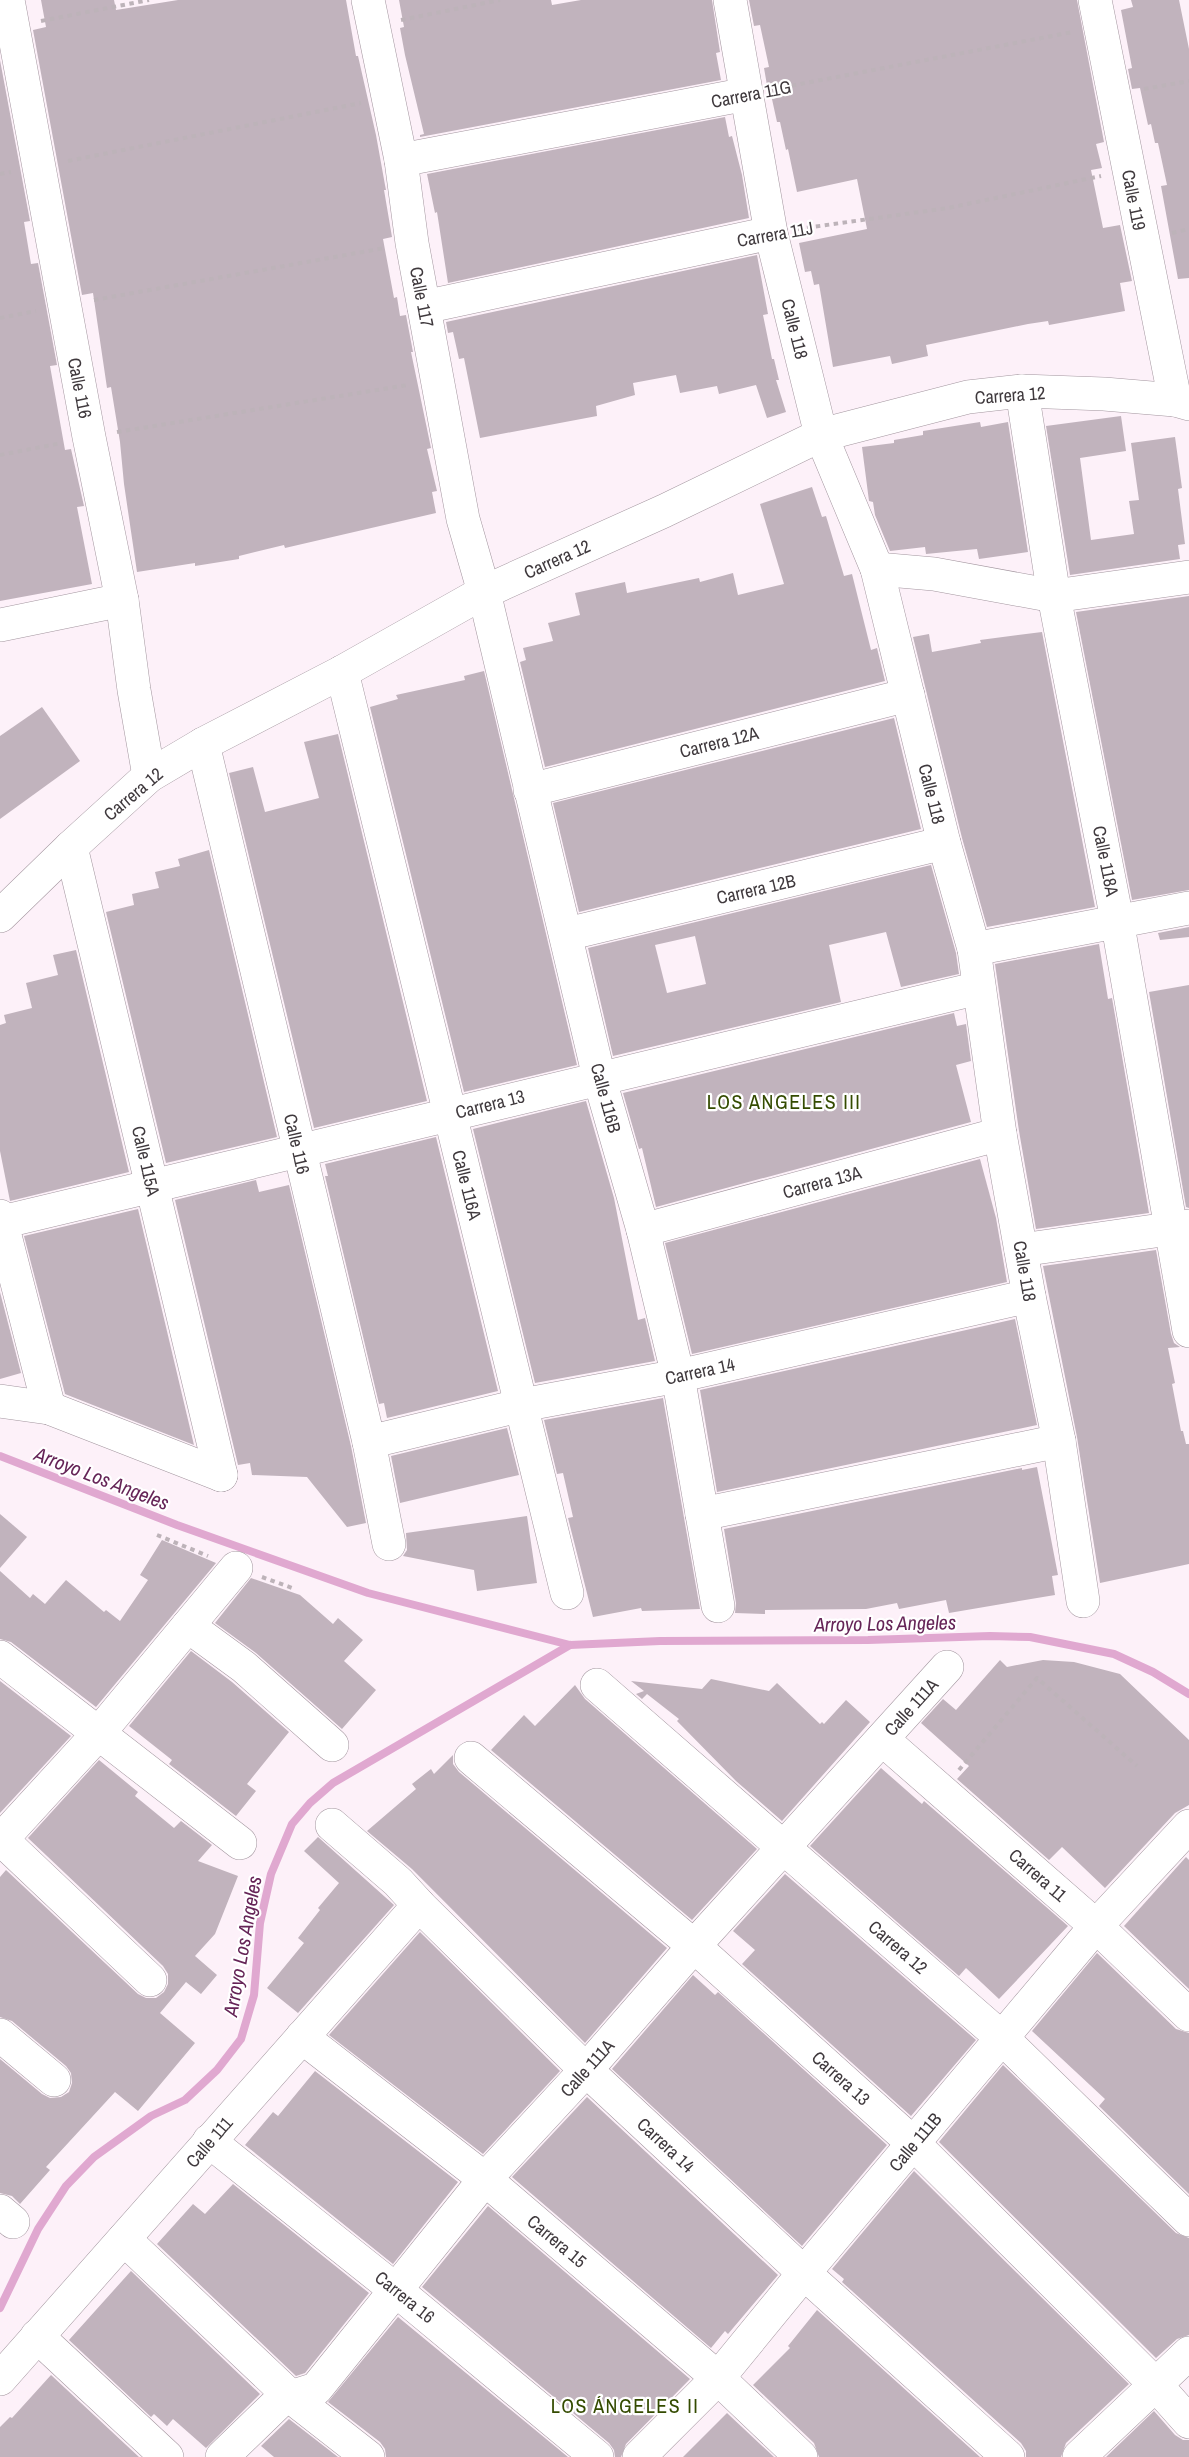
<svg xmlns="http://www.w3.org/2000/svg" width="1189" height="2457" viewBox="0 0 1189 2457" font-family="'Archivo Narrow',sans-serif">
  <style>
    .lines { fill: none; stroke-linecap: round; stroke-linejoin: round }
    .stream { stroke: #e0a8d0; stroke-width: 8 }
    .building { fill: #c1b3bd; fill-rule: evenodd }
    .minor-casing { stroke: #a3969f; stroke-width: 34 }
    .path { stroke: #bdb3b9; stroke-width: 4; stroke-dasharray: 4.5 4.5; stroke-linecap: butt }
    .minor { stroke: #fff; stroke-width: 33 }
    .labels { text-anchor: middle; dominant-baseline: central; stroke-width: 4.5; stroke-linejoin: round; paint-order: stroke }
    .street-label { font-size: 18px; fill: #3f393d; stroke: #fff }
    .neighbourhood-label { font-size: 20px; letter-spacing: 1.5px; fill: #344b00; stroke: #fff }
    .water-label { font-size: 20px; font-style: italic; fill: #652457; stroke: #fff }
  </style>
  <rect width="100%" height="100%" fill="#fdf1f9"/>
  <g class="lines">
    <!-- stream -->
    <g class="stream">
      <path d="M0,1456L177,1525L368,1593L570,1645L660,1641L868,1640L990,1636L1030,1637L1114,1654L1153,1672L1189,1694"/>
      <path d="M0,2308L38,2229L66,2186L94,2157L151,2116L185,2100L217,2070L241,2039L254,1995L260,1923L271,1874L292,1824L310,1803L333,1783L570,1645"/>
    </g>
  </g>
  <!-- building -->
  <g class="building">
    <path d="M41,0H114L116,10L178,0H346L356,56H358L376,135L385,185L386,190H384L392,237L383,239L394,298L397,297L400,316L406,315L413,352H411L431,448L427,449L437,491L432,492L436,513L285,548L284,545L239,556V559L195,566V563L137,572L124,484L120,442L111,387L107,388L93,293L82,295L33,30L46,27Z"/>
    <path d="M399,0H551L552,5L581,0H712L720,52L716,53L721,80L420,137V135L424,134L405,55L400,28L404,27Z"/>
    <path d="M749,0H1077L1104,142L1096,144L1102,168L1091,170L1103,228L1120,225L1132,281L1120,283L1125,311L1049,325L1048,321L1028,324L926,345L928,356L892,364L890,356L833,367L819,284L814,285L811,271L805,272L799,243L867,229L857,179L797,192L788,149L786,150L780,122H777L770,90L768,91L764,68L769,67L760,25L754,26Z"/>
    <path d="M1131,0H1179L1189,49V278L1178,279L1161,186L1167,185L1158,143H1155L1151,124L1148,125L1140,88L1132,89L1128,69L1132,68L1121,10L1133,7Z"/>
    <path d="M0,60L30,221L24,222L31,264L38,263L57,365L50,366L65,450L71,449L84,506L77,507L92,584L0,601Z"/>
    <path d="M725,117L729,137L732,136L742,175L749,218L448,283L437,212L435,213L427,174Z"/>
    <path d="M757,255L768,314L763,315L772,359H774L779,380H776L786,412L767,418L756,385L719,394L717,386L680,393L676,375L633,383L635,395L596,406L597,416L480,438L464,358L459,359L453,332L448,333L446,322Z"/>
    <path d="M1121,416L1126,451L1080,458L1091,540L1134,534L1129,501L1139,500L1131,443L1175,437L1182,488L1178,489L1185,544L1178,545L1180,559L1070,575L1046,426Z"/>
    <path d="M980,422L981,427L1008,422L1028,552L979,559L977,549L926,554L925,547L890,551L875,515L873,502L869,501L862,447L894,443V440L923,435V431Z"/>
    <path d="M812,487L822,517L826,516L844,576L852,574L871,650L877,648L885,681L545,767L520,662L526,660L523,648L553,641L548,623L580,615L575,593L625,582L627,593L699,578L700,582L733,573L738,595L784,584L760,504Z"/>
    <path d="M1189,596V890L1132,900L1076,612Z"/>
    <path d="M1042,632L1095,907L987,927L962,838L913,637L929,634L932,652L981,643L980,640Z"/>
    <path d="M484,671L577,1065L464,1092L370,707L398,699L396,695L465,680L464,676Z"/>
    <path d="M42,707L80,761L0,819V736Z"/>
    <path d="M894,718L921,829L579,912L553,803Z"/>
    <path d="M338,734L427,1101L314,1128L229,773L253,767L265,812L319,798L304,742Z"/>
    <path d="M209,850L277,1137L166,1163L106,912L134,905L132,894L159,888L155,872L180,866L178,859Z"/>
    <path d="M931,865L956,953L959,974L901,987L886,932L829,945L841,1002L613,1056L588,948ZM695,936L706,984L667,993L655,945Z"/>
    <path d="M1189,927V937L1160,940L1158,933Z"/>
    <path d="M1099,944L1108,999L1112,998L1149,1213L1036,1229L1019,1131L995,964Z"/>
    <path d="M76,950L129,1172L10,1201L0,1151V1025L6,1023L4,1015L32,1008L26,983L58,975L53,955Z"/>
    <path d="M1189,985V1208L1186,1207L1149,992Z"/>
    <path d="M954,1013L957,1026L966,1024L971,1061L956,1065L971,1122L656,1207L642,1148L639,1149L623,1093Z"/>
    <path d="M586,1101L614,1198L638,1320L645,1318L655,1361L535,1383L473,1129Z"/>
    <path d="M436,1137L498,1391L387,1418L384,1403L379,1404L325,1176H328L325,1164Z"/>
    <path d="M980,1159L996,1218L1007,1282L692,1354L665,1243Z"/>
    <path d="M256,1180L259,1192L289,1185L351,1446L366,1523L347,1527L307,1477L252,1475L250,1463L238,1465L175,1200Z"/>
    <path d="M138,1209L194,1445L65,1394L24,1236Z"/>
    <path d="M1156,1250L1171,1334L1174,1343L1180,1347L1168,1348L1175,1383L1172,1384L1181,1431H1183L1186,1444H1189V1564L1100,1583L1077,1437L1043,1266Z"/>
    <path d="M0,1292L21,1373L0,1379Z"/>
    <path d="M1015,1319L1037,1425L717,1492L700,1390Z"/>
    <path d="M663,1398L700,1609L642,1611L641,1608L593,1617L568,1518L573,1517L563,1473L557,1474L544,1420Z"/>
    <path d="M507,1428L519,1475L400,1503L391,1456Z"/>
    <path d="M1037,1467L1058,1575L1052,1576L1055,1595L949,1613L946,1600L899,1609L897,1603L866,1609L765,1610V1614L735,1613L736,1603L724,1529L1022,1468V1470Z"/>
    <path d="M0,1514L27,1537L0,1568Z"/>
    <path d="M527,1516L537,1583L477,1591L474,1570L403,1556L407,1550L406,1533Z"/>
    <path d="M162,1540L216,1563L96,1707L11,1642L0,1639V1571L30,1598L33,1594L45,1604L66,1580L104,1612L106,1610L120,1621L148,1580L140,1575Z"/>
    <path d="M251,1578L300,1595L333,1624L338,1618L363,1640L344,1661L376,1690L342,1729L256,1653L215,1623Z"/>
    <path d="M191,1651L232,1682L289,1732L247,1784L256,1791L236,1816L169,1764L172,1760L129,1726Z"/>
    <path d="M1000,1660L1007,1667L1043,1660L1074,1662L1120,1674L1189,1740V1805L1175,1813L1105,1888L1062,1847L1049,1860L957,1779L969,1766L921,1723L943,1699L956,1710Z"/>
    <path d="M711,1679L769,1691L777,1683L820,1724L822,1722L824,1724L846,1700L870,1722L782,1821L736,1781L677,1721L679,1719L647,1694L642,1699L636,1694L644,1691L631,1681L702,1689Z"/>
    <path d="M0,1681L71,1736L0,1813Z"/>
    <path d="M575,1685L585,1699L757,1849L692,1920L491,1750L524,1715L535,1726Z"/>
    <path d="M453,1755V1764L459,1772L667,1948L585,2043L412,1869L367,1831L416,1789L412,1784L431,1769L434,1774Z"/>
    <path d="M99,1760L138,1792L135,1796L174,1828L181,1821L212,1845L198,1861L238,1876L215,1934L195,1956L217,1975L201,1994L186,1982L160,2013L195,2043L138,2111L115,2092L46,2167L50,2170L20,2204L12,2196L0,2193V2059L42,2094L50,2098L61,2097L69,2092L72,2083L71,2073L66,2066L12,2021L0,2017V1877L6,1870L138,1994L146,1998H156L164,1992L168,1984V1974L163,1966L28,1838Z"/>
    <path d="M881,1768L922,1804L924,1801L1068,1926L999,1999L966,1968L959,1976L810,1846Z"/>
    <path d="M318,1837L394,1905L298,2013L267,1988L304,1943L298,1938L320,1910L318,1908L339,1883L304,1851Z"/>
    <path d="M1186,1857L1189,1860V1989L1124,1926Z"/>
    <path d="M785,1874L976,2040L911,2116L742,1964L755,1950L733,1931Z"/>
    <path d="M420,1932L560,2071L483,2154L329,2035Z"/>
    <path d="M1097,1953L1176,2029L1189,2033V2194L1099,2106L1105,2099L1032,2031Z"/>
    <path d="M693,1975L715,1995L718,1992L887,2145L802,2246L612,2069Z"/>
    <path d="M1003,2065L1176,2233L1189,2238V2335L1177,2339L1156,2358L939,2142Z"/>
    <path d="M315,2071L458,2182L393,2264L245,2145L273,2112L278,2116Z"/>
    <path d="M587,2097L778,2275L728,2334L725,2331L711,2348L512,2177Z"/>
    <path d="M914,2171L1129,2384L1066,2443L1061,2457H1026V2451L1021,2443L842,2282L844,2279L832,2269Z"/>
    <path d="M233,2184L369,2293L305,2373L296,2376L157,2244L193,2204L205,2214Z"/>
    <path d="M488,2206L690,2379L626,2444L621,2457H615L614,2450L609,2443L422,2287Z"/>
    <path d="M131,2271L260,2394L206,2448L173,2419L167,2426L154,2414L151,2417L69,2340Z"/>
    <path d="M817,2310L980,2457H819L814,2443L753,2385L790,2348L788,2346Z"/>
    <path d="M398,2317L568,2457H386L385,2449L380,2442L328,2402Z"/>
    <path d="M51,2375L125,2444L139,2457H0V2427L10,2417L12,2418Z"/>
    <path d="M1154,2411L1175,2435L1183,2440H1189V2457H1106Z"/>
    <path d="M727,2413L774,2457H683Z"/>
    <path d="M289,2419L338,2457H274L261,2446Z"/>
  </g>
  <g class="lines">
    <defs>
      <g id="minor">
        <path d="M8,0L89,437L122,600L134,690L149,776"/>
        <path d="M368,0L401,160L412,243L463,519L484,592L599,1077L643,1230L678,1376L718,1606"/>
        <path d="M730,0L771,233L821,435L877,569L944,843L974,949L1000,1134L1029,1296L1059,1441L1083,1601"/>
        <path d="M1095,0L1175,400"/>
        <path d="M401,160L747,94"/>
        <path d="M424,307L771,233"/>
        <path d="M1022,391L1054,596L1117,920L1189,1331"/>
        <path d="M877,569L934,574L1054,596L1189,577"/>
        <path d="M0,625L122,600"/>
        <path d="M342,672L567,1593"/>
        <path d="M203,744L369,1442L389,1544"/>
        <path d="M530,790L908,695"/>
        <path d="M71,847L221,1475"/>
        <path d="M0,916L71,847L149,776L203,744L342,672L484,592L664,511L821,435L968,397L1022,391L1104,394L1175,400L1189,404"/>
        <path d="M567,934L944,843"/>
        <path d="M974,949L1189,908"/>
        <path d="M0,1216L49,1408"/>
        <path d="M2,1222L979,988"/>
        <path d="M643,1230L1000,1134"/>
        <path d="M1021,1250L1189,1226"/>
        <path d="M0,1401L49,1408L221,1475"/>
        <path d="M369,1442L522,1405L678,1376L1029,1296"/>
        <path d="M702,1514L1059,1441"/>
        <path d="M188,1626L244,1667L332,1745"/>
        <path d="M0,1657L240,1843"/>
        <path d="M597,1685L1002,2038L1189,2220"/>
        <path d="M882,1739L1096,1926L1189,2015"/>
        <path d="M471,1758L694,1946L914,2144L1156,2385L1189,2422"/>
        <path d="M332,1825L398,1882L419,1905L586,2070L804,2273L1008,2457"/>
        <path d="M0,1838L150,1980"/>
        <path d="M0,1841L98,1734L236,1568"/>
        <path d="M0,2035L54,2080"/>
        <path d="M302,2037L485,2179L718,2378L801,2457"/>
        <path d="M209,2141L397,2291L597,2457"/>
        <path d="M0,2211L13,2222"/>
        <path d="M124,2239L290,2396L368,2457"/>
        <path d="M37,2336L167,2457"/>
        <path d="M0,2379L419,1905"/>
        <path d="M222,2457L281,2400L316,2389L485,2179L586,2070L694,1946L947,1667"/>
        <path d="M639,2457L718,2378L804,2273L1096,1926L1189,1826"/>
        <path d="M1079,2457L1189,2353"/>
      </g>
    </defs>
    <!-- minor casing -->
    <use href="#minor" class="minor-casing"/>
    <!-- path -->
    <g class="path">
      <path d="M401,20L500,0"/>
      <path d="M41,21L149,0"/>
      <path d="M774,89L1073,32"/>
      <path d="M1144,89L1189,81"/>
      <path d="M68,161L361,103"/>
      <path d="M0,174L11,172"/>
      <path d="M798,229L948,208L1101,176"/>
      <path d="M1172,233L1189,229"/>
      <path d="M94,300L385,248"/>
      <path d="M0,318L36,311"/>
      <path d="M117,432L408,385"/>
      <path d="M0,455L62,443"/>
      <path d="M157,1535L208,1556"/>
      <path d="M262,1577L295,1589"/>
      <path d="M959,1770L1037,1678L1137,1766"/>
    </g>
    <!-- minor -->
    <use href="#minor" class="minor"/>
  </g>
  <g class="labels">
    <!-- street labels -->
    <g class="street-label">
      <text transform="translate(751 94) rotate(-11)">Carrera 11G</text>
      <text transform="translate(1134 200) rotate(79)">Calle 119</text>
      <text transform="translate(775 234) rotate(-10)">Carrera 11J</text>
      <text transform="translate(422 297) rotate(79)">Calle 117</text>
      <text transform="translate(795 329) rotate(76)">Calle 118</text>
      <text transform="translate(80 388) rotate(79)">Calle 116</text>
      <text transform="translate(1010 395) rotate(-4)">Carrera 12</text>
      <text transform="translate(557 559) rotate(-24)">Carrera 12</text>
      <text transform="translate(719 742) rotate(-14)">Carrera 12A</text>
      <text transform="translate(133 794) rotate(-40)">Carrera 12</text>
      <text transform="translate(932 794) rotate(76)">Calle 118</text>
      <text transform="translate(1106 861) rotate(79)">Calle 118A</text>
      <text transform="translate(756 889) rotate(-13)">Carrera 12B</text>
      <text transform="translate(606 1098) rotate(75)">Calle 116B</text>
      <text transform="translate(490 1104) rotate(-14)">Carrera 13</text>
      <text transform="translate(297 1144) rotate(77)">Calle 116</text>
      <text transform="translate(146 1161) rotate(77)">Calle 115A</text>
      <text transform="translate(822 1182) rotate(-15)">Carrera 13A</text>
      <text transform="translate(467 1185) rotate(76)">Calle 116A</text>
      <text transform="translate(1025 1271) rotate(80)">Calle 118</text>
      <text transform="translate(700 1371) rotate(-12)">Carrera 14</text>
      <text transform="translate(911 1707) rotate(-48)">Calle 111A</text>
      <text transform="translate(1038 1875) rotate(41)">Carrera 11</text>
      <text transform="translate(898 1947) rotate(41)">Carrera 12</text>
      <text transform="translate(587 2068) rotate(-48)">Calle 111A</text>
      <text transform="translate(841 2078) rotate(42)">Carrera 13</text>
      <text transform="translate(209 2142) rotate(-49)">Calle 111</text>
      <text transform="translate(915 2142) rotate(-50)">Calle 111B</text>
      <text transform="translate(666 2145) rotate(43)">Carrera 14</text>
      <text transform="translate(557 2241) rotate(40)">Carrera 15</text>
      <text transform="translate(405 2297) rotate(39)">Carrera 16</text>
    </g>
    <!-- neighbourhood labels -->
    <g class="neighbourhood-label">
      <text x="784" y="1101">LOS ANGELES III</text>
      <text x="625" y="2405">LOS ÁNGELES II</text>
    </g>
    <!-- water labels -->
    <g class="water-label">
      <text transform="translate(102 1478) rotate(21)">Arroyo Los Angeles</text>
      <text transform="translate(885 1623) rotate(-1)">Arroyo Los Angeles</text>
      <text transform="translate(242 1946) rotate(-80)">Arroyo Los Angeles</text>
    </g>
  </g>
</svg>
